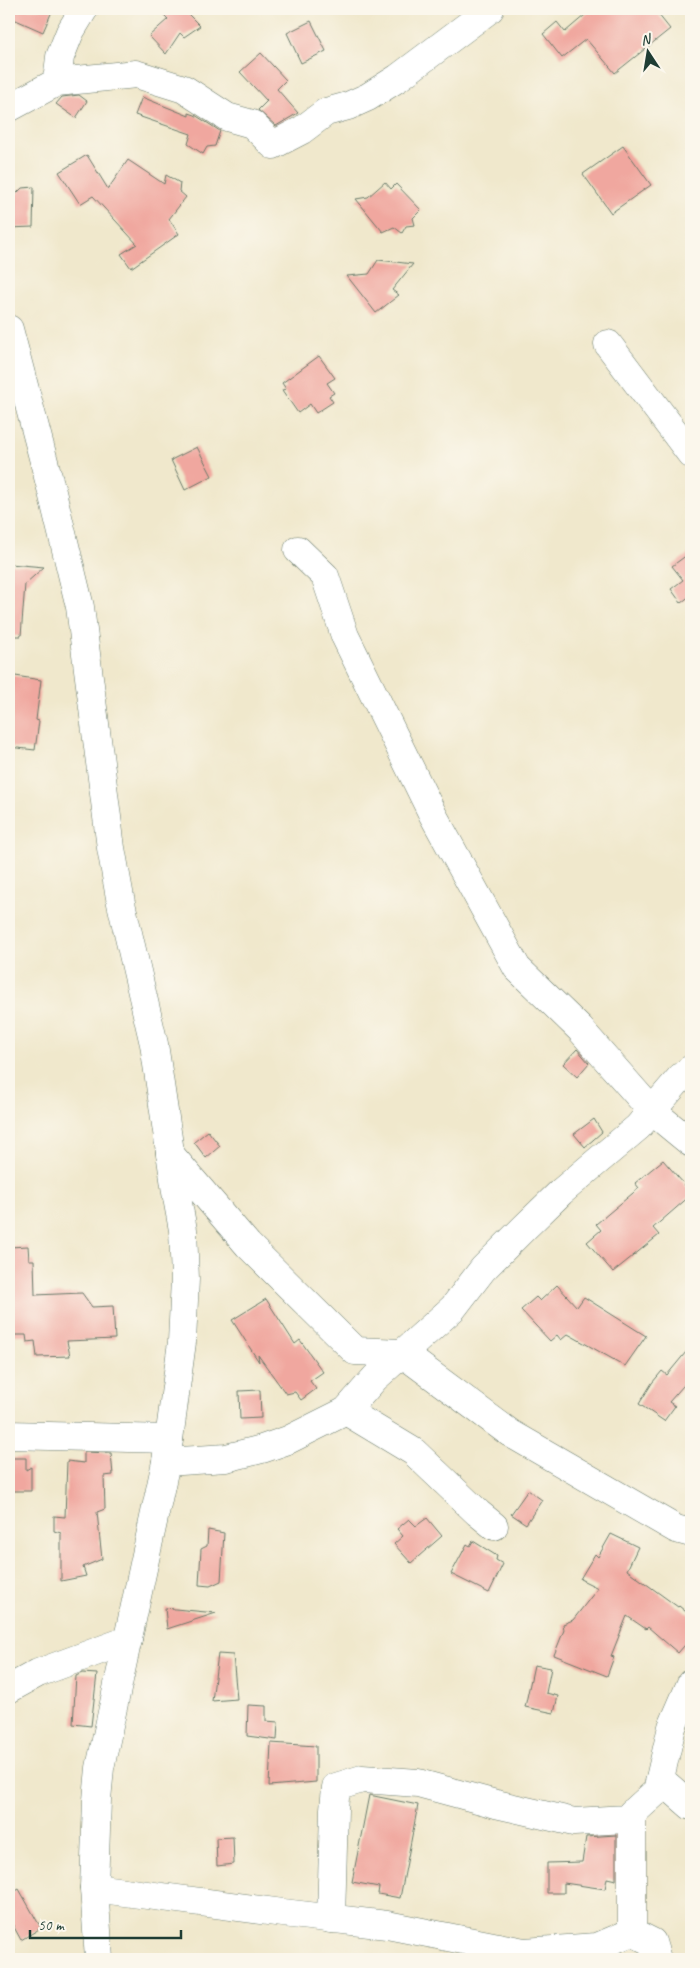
<svg xmlns="http://www.w3.org/2000/svg" width="700" height="1968" viewBox="0 0 700 1968" font-family="Caveat,sans-serif">
  <style>
    .building { fill: #f0a79f }
    .lines { fill: none; stroke-linecap: round; stroke-linejoin: round }
    .minor-casing { stroke: #687969; stroke-width: 29 }
    .minor { stroke: #fff; stroke-width: 28 }
  </style>
  <rect width="100%" height="100%" fill="#fbf7ec"/>
  <filter id="ink" filterUnits="userSpaceOnUse"><feTurbulence type="fractalNoise" baseFrequency=".02" numOctaves="2"/><feDisplacementMap in="SourceGraphic" scale="10" xChannelSelector="R" yChannelSelector="G"/><feConvolveMatrix kernelMatrix="1 2 1 2 8 2 1 2 1" color-interpolation-filters="sRGB"/></filter>
  <filter id="wash" filterUnits="userSpaceOnUse"><feTurbulence type="fractalNoise" baseFrequency=".0096" numOctaves="4" result="noise"/><feDisplacementMap in="SourceGraphic" scale="20" xChannelSelector="R" yChannelSelector="G"/><feGaussianBlur stdDeviation="1.12" result="paint"/><feColorMatrix in="noise" values="0 0 0 0 0 0 0 0 0 0 0 0 0 0 0 0 0 1.4 0 .05"/><feComposite in="paint" operator="in"/></filter>
  <g filter="url(#wash)">
    <rect width="100%" height="100%" fill="#f0e8cc"/>
    <g id="blocks">
      <!-- building -->
      <g class="building">
        <path d="M9,9H53L43,32L9,17Z"/>
        <path d="M158,9H183L200,26L184,37L180,33L166,54L149,36L168,19Z"/>
        <path d="M592,9H654L670,29L615,73L586,39L562,58L543,34L557,22L565,32Z"/>
        <path d="M311,21L326,51L301,63L287,33Z"/>
        <path d="M261,53L286,80L277,89L298,113L276,126L258,110L267,101L240,72Z"/>
        <path d="M79,95L87,101L76,118L56,104L62,97Z"/>
        <path d="M142,97L189,116V113L195,115L220,131L215,146L207,147L203,154L188,144L191,134L135,115Z"/>
        <path d="M623,146L651,185L611,213L583,174Z"/>
        <path d="M87,155L108,189L128,160L164,184L166,175L180,183L179,191L186,197L169,219L179,234L131,268L121,254L137,244L93,196L80,204L59,172Z"/>
        <path d="M385,182L391,189L396,184L421,210L413,218L415,225L406,226L402,233L394,227L383,232L356,199L368,197Z"/>
        <path d="M34,187L33,227L9,228V195L16,194L22,188Z"/>
        <path d="M378,260L413,264L392,290L399,295L376,313L347,276L369,274Z"/>
        <path d="M319,356L335,378L327,383L334,393L329,396L333,402L316,413L310,404L298,413L282,390L286,389L282,383Z"/>
        <path d="M197,447L212,476L185,490L171,460Z"/>
        <path d="M691,552V595L681,603L671,589L683,580L672,566Z"/>
        <path d="M10,564L44,567L25,584L21,636H9Z"/>
        <path d="M9,675L41,680L36,720L39,721L35,750L9,747Z"/>
        <path d="M577,1049L589,1063L577,1077L563,1064Z"/>
        <path d="M594,1119L602,1132L585,1147L574,1134Z"/>
        <path d="M208,1131L220,1146L206,1158L194,1142Z"/>
        <path d="M663,1160L691,1192V1195L653,1228L659,1235L613,1272L587,1242L601,1230L596,1224L639,1188L635,1183Z"/>
        <path d="M28,1246L29,1260H34L35,1295L82,1293L92,1307L113,1306L115,1339L67,1341L70,1356L37,1357L35,1341L27,1342L26,1335H9V1247Z"/>
        <path d="M557,1285L577,1307L584,1297L646,1336L625,1366L568,1334L561,1340L557,1335L550,1341L521,1310L536,1297L540,1301Z"/>
        <path d="M266,1299L295,1344L300,1340L323,1372L310,1381L316,1389L301,1400L295,1392L286,1394L258,1355L259,1362L232,1320Z"/>
        <path d="M691,1346V1377L669,1402L675,1406L664,1421L639,1404L652,1383L662,1371L667,1375Z"/>
        <path d="M260,1390L261,1418L240,1419L239,1391Z"/>
        <path d="M84,1452L111,1453L113,1475L104,1476L105,1509L97,1512L102,1559L83,1567L86,1576L61,1581V1533L54,1531V1516L65,1517L67,1461L84,1463Z"/>
        <path d="M9,1458H26V1470L31,1467V1491H9Z"/>
        <path d="M528,1490L542,1500L526,1524L511,1514Z"/>
        <path d="M427,1518L442,1536L411,1563L394,1544L403,1536L397,1529L409,1519L416,1526Z"/>
        <path d="M208,1530L224,1533L221,1581L210,1586L199,1585L201,1549L207,1546Z"/>
        <path d="M611,1534L638,1547L627,1570L678,1607L679,1606L691,1616V1638L678,1653L648,1627L646,1629L627,1616L611,1656L614,1657L607,1676L554,1655L564,1630L563,1624L573,1620L598,1588L580,1579L595,1554L598,1557Z"/>
        <path d="M473,1541L497,1556L496,1560L503,1564L489,1593L451,1574L467,1544L470,1546Z"/>
        <path d="M165,1608L216,1613L167,1629Z"/>
        <path d="M218,1654L233,1655L237,1699L212,1701Z"/>
        <path d="M534,1665L551,1668L546,1693L558,1696L554,1713L525,1707Z"/>
        <path d="M82,1673L97,1674L91,1726L73,1724L76,1676Z"/>
        <path d="M248,1705L266,1706V1721L278,1722L277,1740L247,1736Z"/>
        <path d="M271,1743L316,1746V1782L269,1786Z"/>
        <path d="M369,1795L418,1805L400,1898L378,1894L379,1887L352,1882Z"/>
        <path d="M616,1835V1880L607,1878L605,1889L564,1883V1893H547V1863L582,1862L586,1837Z"/>
        <path d="M233,1837L234,1864L217,1866L216,1838Z"/>
        <path d="M19,1889L41,1928L21,1940L9,1918V1895Z"/>
      </g>
    </g>
  </g>
  <g filter="url(#ink)">
    <use href="#blocks" fill-opacity="0" stroke="#687969" stroke-width="1"/>
    <g class="lines">
      <defs>
        <g id="minor">
          <path d="M57,82L60,57L70,32L84,9"/>
          <path d="M9,108L57,82L136,74L184,89L227,117L252,124L273,145L302,130L326,112L348,106L368,97L398,78L490,9"/>
          <path d="M9,329L51,488L80,607L111,848L121,903L154,1044L176,1192L183,1230L185,1279L182,1342L166,1462L100,1768L97,1800L94,1888L99,1959"/>
          <path d="M608,344L691,454"/>
          <path d="M298,550L325,576L345,636L433,815L517,968L580,1029L652,1111L691,1143"/>
          <path d="M170,1154L248,1245L355,1351L402,1353L510,1433L676,1529L691,1533"/>
          <path d="M346,1411L414,1452L478,1513L494,1526"/>
          <path d="M9,1435L169,1439"/>
          <path d="M166,1462L226,1458L262,1449L288,1440L346,1411L375,1378L453,1308L483,1269L524,1228L561,1192L638,1127L681,1077L691,1069"/>
          <path d="M9,1689L38,1673L128,1640"/>
          <path d="M660,1779L691,1806"/>
          <path d="M94,1888L283,1913L387,1925L524,1952L597,1947L632,1932L652,1942L657,1959"/>
          <path d="M331,1919L334,1809L336,1787L362,1779L418,1783L496,1804L574,1822L626,1819L657,1791L672,1727L691,1683"/>
          <path d="M632,1932V1813"/>
        </g>
      </defs>
      <!-- minor casing -->
      <use href="#minor" class="minor-casing"/>
      <!-- minor -->
      <use href="#minor" class="minor"/>
    </g>
  </g>
  <!-- margin -->
  <rect width="700" height="1968" fill="none" stroke="#fbf7ec" stroke-width="30"/>
  <!-- north arrow -->
  <g transform="translate(648 52) rotate(348)" stroke="#fbf7ec" stroke-width="4" paint-order="stroke">
  <path d="M0-4L9 19L0 12L-9 19Z" fill="#1f3d34"/>
  <text y="-8" font-size="14" font-weight="bold" text-anchor="middle" fill="#1f3d34">N</text>
  </g>
  <!-- scale -->
  <path d="M30 1930v8h151v-8" fill="none" stroke="#1f3d34" stroke-width="2.5"/>
  <text x="38" y="1930" font-size="15" fill="#1f3d34" stroke="#fbf7ec" stroke-width="4" paint-order="stroke">50 m</text>
</svg>
